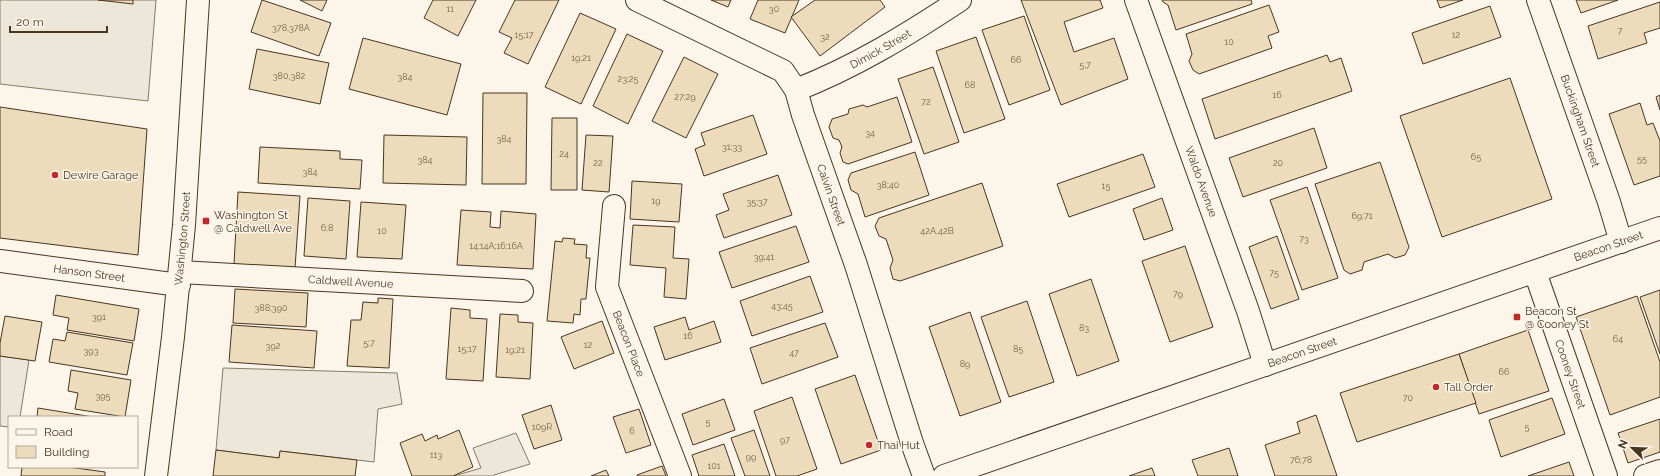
<svg xmlns="http://www.w3.org/2000/svg" width="1660" height="476" viewBox="0 0 1660 476" font-family="Raleway,sans-serif">
  <style>
    .parking { fill: #ede7d9; stroke: #887966 }
    .building { fill: #ecdcbc; stroke: #4a3520 }
    .lines { fill: none; stroke-linecap: round; stroke-linejoin: round }
    .street-casing { stroke: #4a3520; stroke-width: 24 }
    .secondary-casing { stroke: #4a3520; stroke-width: 24 }
    .primary-casing { stroke: #4a3520; stroke-width: 24 }
    .street { stroke: #fbf6e9; stroke-width: 22 }
    .secondary { stroke: #fbf6e9; stroke-width: 22 }
    .primary { stroke: #fbf6e9; stroke-width: 22 }
    .poi-dot { fill: #c62828; stroke: #fbf6e9; stroke-width: 1.5 }
    .labels { text-anchor: middle; dominant-baseline: central; stroke-width: 3; stroke-linejoin: round; paint-order: stroke }
    .number-label { font-size: 9px; fill: #725f47 }
    .street-label { font-size: 11px; fill: #4a3520; stroke: #fbf6e9 }
    .poi-label { font-size: 11px; fill: #4a3520; stroke: #fbf6e9; text-anchor: start }
  </style>
  <rect width="100%" height="100%" fill="#fbf6e9"/>
  <!-- parking -->
  <g class="parking">
    <path d="M0,0H156L148,101L0,84Z"/>
    <path d="M0,356L29,360L20,417H9V427L0,426Z"/>
    <path d="M223,368L397,373L402,404L378,409L374,462L280,451L279,458L216,450Z"/>
    <path d="M516,433L530,464L494,475V476H454L481,468L473,448Z"/>
  </g>
  <!-- building -->
  <g class="building">
    <path d="M98,0H133V4Z"/>
    <path d="M262,0L331,23L319,56L251,32Z"/>
    <path d="M300,0H327L322,11Z"/>
    <path d="M433,0H476L458,36L424,18Z"/>
    <path d="M515,0H559L528,64L504,53L512,38L499,32Z"/>
    <path d="M711,0H731L728,7Z"/>
    <path d="M758,0H799L785,33L750,19Z"/>
    <path d="M815,0H880L885,7L820,56L791,17Z"/>
    <path d="M1021,0H1100L1103,8L1064,22L1074,52L1114,38L1128,79L1061,105Z"/>
    <path d="M1162,0H1251L1252,4L1176,30L1168,5L1163,2Z"/>
    <path d="M1437,0H1463L1440,8Z"/>
    <path d="M1576,0H1618L1581,13Z"/>
    <path d="M1660,2V28L1644,33L1647,43L1598,59L1588,26Z"/>
    <path d="M1269,5L1279,32L1268,36L1272,48L1199,74L1193,70L1189,61L1192,54L1186,34Z"/>
    <path d="M1490,6L1501,37L1423,64L1412,33Z"/>
    <path d="M580,13L616,29L581,104L545,87Z"/>
    <path d="M1024,16L1050,90L1009,105L982,30Z"/>
    <path d="M627,34L663,51L628,124L593,106Z"/>
    <path d="M976,37L1005,119L964,133L936,51Z"/>
    <path d="M363,38L461,64L447,115L349,89Z"/>
    <path d="M257,49L329,63L320,104L249,89Z"/>
    <path d="M1327,55L1330,62L1341,58L1352,91L1215,139L1202,99Z"/>
    <path d="M684,57L718,74L686,138L652,121Z"/>
    <path d="M933,67L959,142L924,154L898,79Z"/>
    <path d="M1510,78L1552,199L1442,237L1400,116Z"/>
    <path d="M483,93H527L526,184H482Z"/>
    <path d="M1660,95V110L1656,97Z"/>
    <path d="M897,97L912,142L848,164L843,162L840,153L842,147L839,140L833,138L829,127L832,119L848,114L849,109L863,105L867,107Z"/>
    <path d="M1640,103L1647,125L1653,123L1660,141V176L1634,185L1609,114Z"/>
    <path d="M0,107L147,129L138,255L0,238Z"/>
    <path d="M753,115L767,154L704,176L695,149L705,145L701,133Z"/>
    <path d="M552,118H577V190H551Z"/>
    <path d="M1314,128L1327,168L1243,197L1229,158Z"/>
    <path d="M384,135L467,137L466,185L383,183Z"/>
    <path d="M586,135L613,136L609,192L582,190Z"/>
    <path d="M260,147L340,151V159L362,160L360,189L258,183Z"/>
    <path d="M915,152L929,195L865,217L858,194L851,190L848,180L851,173Z"/>
    <path d="M1143,154L1155,187L1069,217L1057,184Z"/>
    <path d="M1380,162L1409,247L1405,255L1395,258L1388,254L1364,262L1362,270L1350,274L1344,270L1315,184Z"/>
    <path d="M778,175L792,215L724,238L716,215L729,210L723,194Z"/>
    <path d="M632,181L682,184L679,222L630,219Z"/>
    <path d="M982,183L1003,246L900,281L893,279L890,268L893,260L886,239L879,236L875,226L879,218Z"/>
    <path d="M1307,187L1338,278L1302,290L1270,200Z"/>
    <path d="M238,192L300,196L295,268L234,264Z"/>
    <path d="M308,198L350,201L346,259L304,256Z"/>
    <path d="M1162,198L1173,230L1144,240L1133,209Z"/>
    <path d="M361,202L406,205L402,259L357,257Z"/>
    <path d="M461,210L491,212L490,227L500,228L501,211L536,214L533,269L457,265Z"/>
    <path d="M633,225L675,227L673,258L689,259L686,299L664,297L666,268L630,265Z"/>
    <path d="M796,226L809,262L732,288L719,252Z"/>
    <path d="M1277,236L1299,299L1271,309L1249,247Z"/>
    <path d="M563,238L575,239L574,244L587,245L586,258H590L586,299H581L580,315L574,314L573,323L547,321L555,241L562,242Z"/>
    <path d="M1185,246L1213,327L1170,342L1142,261Z"/>
    <path d="M810,276L823,312L752,336L740,301Z"/>
    <path d="M1091,279L1119,361L1077,376L1049,294Z"/>
    <path d="M235,289L308,293L306,327L233,323Z"/>
    <path d="M1660,290V354L1640,297Z"/>
    <path d="M56,295L139,309L134,341L67,330L69,318L53,315Z"/>
    <path d="M1637,296L1660,362V397L1610,415L1576,317Z"/>
    <path d="M378,298L393,299L389,368L347,366L351,320H361L363,302L378,303Z"/>
    <path d="M1027,301L1054,382L1009,397L981,317Z"/>
    <path d="M451,308L470,310V318L487,319L483,381L446,379Z"/>
    <path d="M970,312L1001,402L960,416L929,327Z"/>
    <path d="M500,314L518,315V322L533,323L530,379L496,377Z"/>
    <path d="M5,316L42,322L35,361L0,356V343Z"/>
    <path d="M685,317L689,330L714,321L721,342L665,360L654,327Z"/>
    <path d="M602,321L614,353L574,369L561,337Z"/>
    <path d="M825,323L838,357L762,384L750,348Z"/>
    <path d="M232,325L317,331L314,368L229,362Z"/>
    <path d="M1528,330L1549,391L1479,414L1459,354Z"/>
    <path d="M67,332L133,343L127,375L49,362L53,339L65,341Z"/>
    <path d="M1459,354L1476,403L1357,442L1340,393Z"/>
    <path d="M71,370L131,380L125,417L75,409L78,393L68,391Z"/>
    <path d="M855,375L881,450L841,464L815,389Z"/>
    <path d="M792,397L817,469L797,476H776L754,411Z"/>
    <path d="M1552,398L1565,434L1501,457L1489,420Z"/>
    <path d="M724,399L735,430L693,445L682,414Z"/>
    <path d="M551,405L562,440L534,449L522,415Z"/>
    <path d="M38,408L93,417H37Z"/>
    <path d="M639,409L651,445L626,453L613,417Z"/>
    <path d="M1316,415L1337,476H1275L1265,445L1300,433L1297,422Z"/>
    <path d="M1660,419V452L1628,463L1618,433Z"/>
    <path d="M459,430L473,467L453,476H412L400,443L422,434L425,441L437,435L438,439Z"/>
    <path d="M754,430L770,476H745L731,438Z"/>
    <path d="M724,444L735,476H699L692,455Z"/>
    <path d="M1229,448L1238,476H1198L1192,460Z"/>
    <path d="M216,450L279,458L280,451L357,460L355,476H213Z"/>
    <path d="M1569,462L1574,476H1528Z"/>
    <path d="M662,466L666,476H637V475Z"/>
    <path d="M22,467H68L105,472V476H21Z"/>
    <path d="M1152,468L1155,476H1129Z"/>
    <path d="M606,470L609,476H591Z"/>
  </g>
  <g class="lines">
    <defs>
      <g id="street">
        <path id="s1" d="M637,0L783,71L796,90L803,115L856,265L912,443L924,476"/>
        <path id="s2" d="M1136,0L1248,311L1265,365"/>
        <path id="s3" d="M1538,0L1609,202L1621,242"/>
        <path id="s4" d="M796,90C855,67 907,35 960,0"/>
        <path id="s5" d="M614,206L607,287L680,476"/>
        <path id="s6" d="M0,261L179,285"/>
        <path id="s7" d="M180,272L522,291"/>
        <path id="s8" d="M1535,272L1606,476"/>
        <path d="M1645,476L1660,471"/>
      </g>
      <g id="secondary">
        <path id="s9" d="M156,476L173,337L184,225L198,0"/>
      </g>
      <g id="primary">
        <path id="s10" d="M944,476L1660,228"/>
      </g>
    </defs>
    <!-- street casing -->
    <use href="#street" class="street-casing"/>
    <!-- secondary casing -->
    <use href="#secondary" class="secondary-casing"/>
    <!-- primary casing -->
    <use href="#primary" class="primary-casing"/>
    <!-- street -->
    <use href="#street" class="street"/>
    <!-- secondary -->
    <use href="#secondary" class="secondary"/>
    <!-- primary -->
    <use href="#primary" class="primary"/>
  </g>
  <!-- markers -->
  <g class="poi-dot">
    <circle cx="55" cy="175" r="4"/>
    <rect x="202" y="217" width="8" height="8" rx="2"/>
    <rect x="1513" y="313" width="8" height="8" rx="2"/>
    <circle cx="1436" cy="387" r="4"/>
    <circle cx="869" cy="445" r="4"/>
  </g>
  <g class="labels">
    <!-- number labels -->
    <g class="number-label">
      <text x="450" y="9">11</text>
      <text x="774" y="9">30</text>
      <text x="291" y="28">378,378A</text>
      <text x="1620" y="31">7</text>
      <text x="524" y="35">15;17</text>
      <text x="1456" y="35">12</text>
      <text x="825" y="37">32</text>
      <text x="1229" y="42">10</text>
      <text x="581" y="58">19;21</text>
      <text x="1016" y="60">66</text>
      <text x="1085" y="65">5,7</text>
      <text x="289" y="76">380,382</text>
      <text x="405" y="77">384</text>
      <text x="628" y="79">23;25</text>
      <text x="970" y="85">68</text>
      <text x="1277" y="95">16</text>
      <text x="685" y="97">27;29</text>
      <text x="926" y="102">72</text>
      <text x="870" y="133">34</text>
      <text x="504" y="139">384</text>
      <text x="732" y="147">31;33</text>
      <text x="564" y="154">24</text>
      <text x="1476" y="157">65</text>
      <text x="1642" y="159">55</text>
      <text x="425" y="160">384</text>
      <text x="598" y="163">22</text>
      <text x="1278" y="163">20</text>
      <text x="310" y="172">384</text>
      <text x="888" y="185">38;40</text>
      <text x="1106" y="186">15</text>
      <text x="656" y="201">19</text>
      <text x="757" y="202">35;37</text>
      <text x="1362" y="216">69;71</text>
      <text x="327" y="228">6;8</text>
      <text x="382" y="231">10</text>
      <text x="937" y="231">42A,42B</text>
      <text x="1304" y="239">73</text>
      <text x="496" y="246">14;14A;16;16A</text>
      <text x="764" y="257">39;41</text>
      <text x="1274" y="273">75</text>
      <text x="1178" y="294">79</text>
      <text x="782" y="306">43;45</text>
      <text x="271" y="308">388;390</text>
      <text x="99" y="317">391</text>
      <text x="1084" y="328">83</text>
      <text x="688" y="336">16</text>
      <text x="1618" y="339">64</text>
      <text x="369" y="343">5;7</text>
      <text x="588" y="345">12</text>
      <text x="273" y="346">392</text>
      <text x="467" y="349">15;17</text>
      <text x="1018" y="349">85</text>
      <text x="515" y="350">19;21</text>
      <text x="91" y="351">393</text>
      <text x="794" y="353">47</text>
      <text x="965" y="364">89</text>
      <text x="1504" y="372">66</text>
      <text x="103" y="396">395</text>
      <text x="1408" y="398">70</text>
      <text x="708" y="422">5</text>
      <text x="542" y="427">109R</text>
      <text x="1527" y="427">5</text>
      <text x="632" y="431">6</text>
      <text x="785" y="440">97</text>
      <text x="436" y="455">113</text>
      <text x="751" y="457">99</text>
      <text x="1301" y="460">76;78</text>
      <text x="714" y="466">101</text>
    </g>
    <!-- street labels -->
    <g class="street-label">
      <text stroke="none"><textPath href="#s4" startOffset="94">Dimick Street</textPath></text>
      <text stroke="none"><textPath href="#s3" startOffset="128">Buckingham Street</textPath></text>
      <text stroke="none"><textPath href="#s2" startOffset="193">Waldo Avenue</textPath></text>
      <text stroke="none"><textPath href="#s1" startOffset="296">Calvin Street</textPath></text>
      <text stroke="none"><textPath href="#s9" startOffset="239">Washington Street</textPath></text>
      <text stroke="none"><textPath href="#s10" startOffset="703">Beacon Street</textPath></text>
      <text stroke="none"><textPath href="#s6" startOffset="90">Hanson Street</textPath></text>
      <text stroke="none"><textPath href="#s7" startOffset="171">Caldwell Avenue</textPath></text>
      <text stroke="none"><textPath href="#s5" startOffset="142">Beacon Place</textPath></text>
      <text stroke="none"><textPath href="#s10" startOffset="379">Beacon Street</textPath></text>
      <text stroke="none"><textPath href="#s8" startOffset="108">Cooney Street</textPath></text>
    </g>
    <!-- poi labels -->
    <g class="poi-label">
      <text x="63" y="175">Dewire Garage</text>
      <text x="214" y="215">Washington St<tspan x="214" dy="13">@ Caldwell Ave</tspan></text>
      <text x="1525" y="311">Beacon St<tspan x="1525" dy="13">@ Cooney St</tspan></text>
      <text x="1444" y="387">Tall Order</text>
      <text x="877" y="445">Thai Hut</text>
    </g>
  </g>
  <!-- legend -->
  <rect x="8" y="416" width="130" height="52" fill="#fbf6e9" stroke="#b4a999"/>
  <rect x="16" y="429" width="20" height="6" fill="#fbf6e9" stroke="#b4a999"/>
  <text x="44" y="436" font-size="12" fill="#4a3520">Road</text>
  <rect x="16" y="446" width="20" height="12" fill="#ecdcbc" stroke="#b4a999"/>
  <text x="44" y="456" font-size="12" fill="#4a3520">Building</text>
  <!-- north arrow -->
  <g transform="translate(1632 448) rotate(293)" stroke="#fbf6e9" stroke-width="3" paint-order="stroke">
  <path d="M0-3L7 15L0 10L-7 15Z" fill="#4a3520"/>
  <text y="-6" font-size="11" font-weight="bold" text-anchor="middle" fill="#4a3520">N</text>
  </g>
  <!-- scale -->
  <path d="M10 26v6h97v-6" fill="none" stroke="#4a3520" stroke-width="2"/>
  <text x="16" y="26" font-size="12" fill="#4a3520" stroke="#fbf6e9" stroke-width="3" paint-order="stroke">20 m</text>
</svg>
